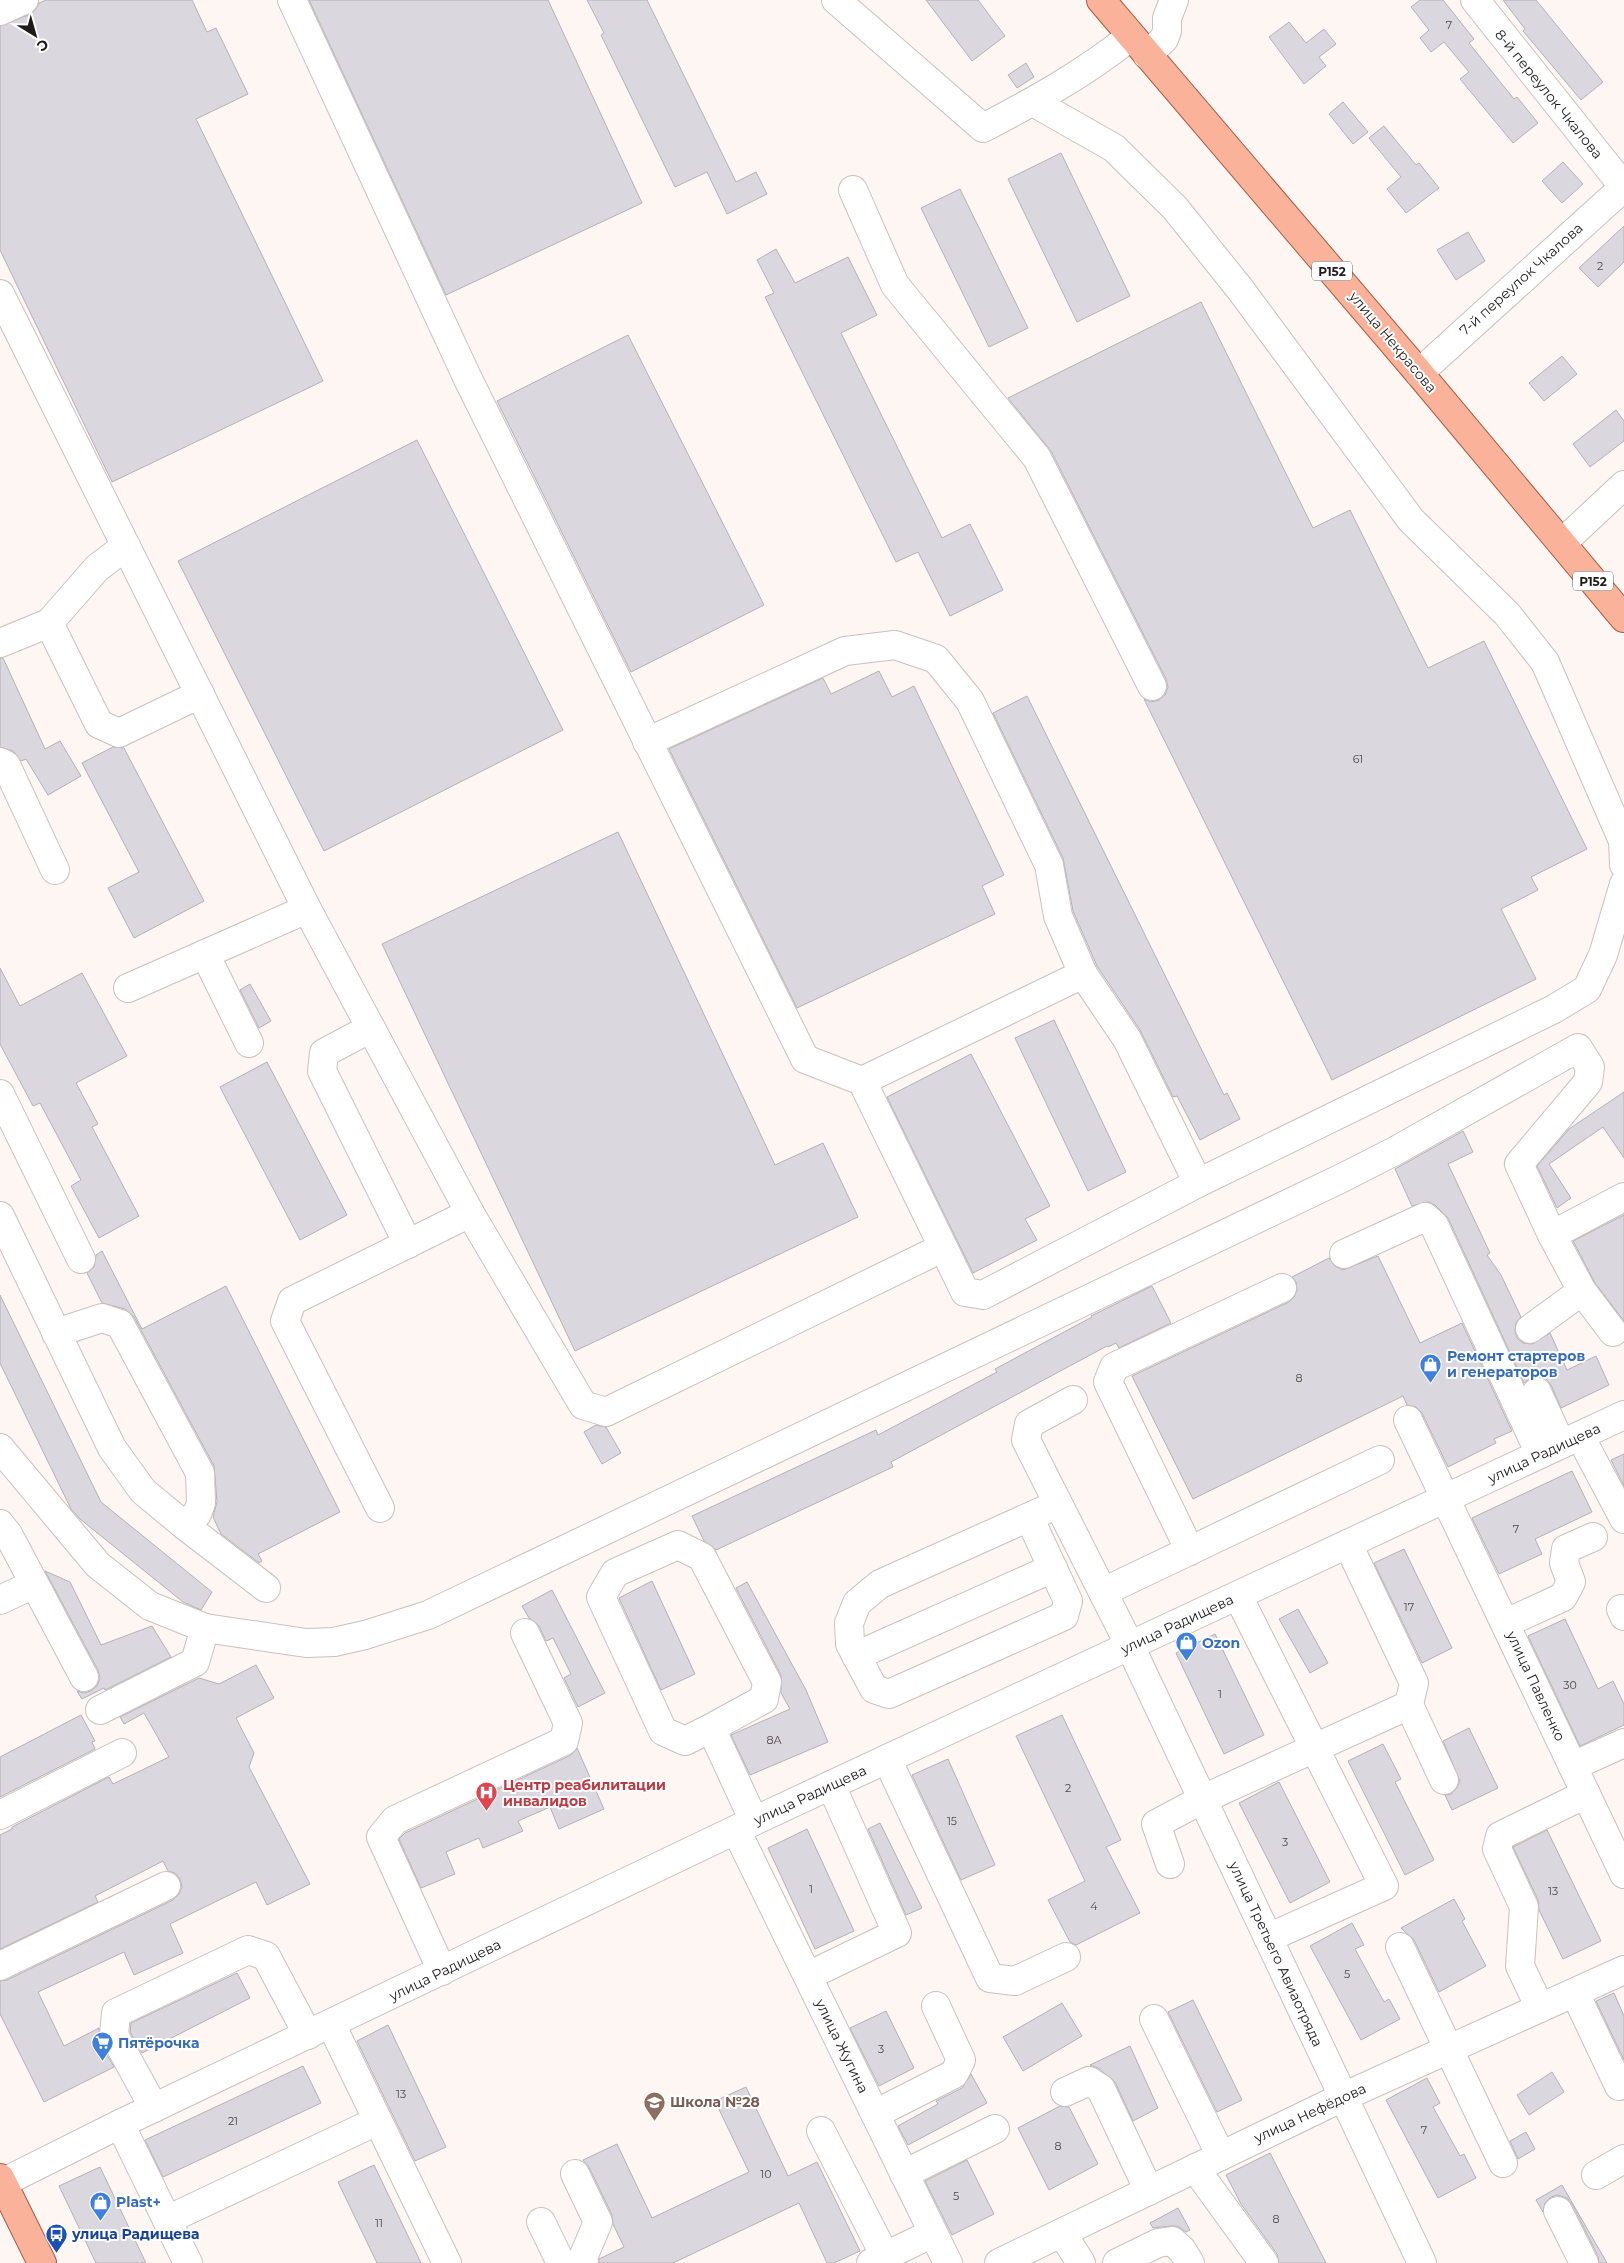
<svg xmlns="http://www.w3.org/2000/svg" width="1624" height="2263" viewBox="0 0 1624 2263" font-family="Montserrat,sans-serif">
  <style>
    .building { fill: #dbd7de; stroke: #b4b0b7 }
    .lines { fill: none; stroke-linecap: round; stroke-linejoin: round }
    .minor-casing { stroke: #cac1be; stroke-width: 30 }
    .major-casing { stroke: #aa5c42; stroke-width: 30 }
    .minor { stroke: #fff; stroke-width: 28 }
    .major { stroke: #fab29a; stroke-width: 28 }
    .labels { text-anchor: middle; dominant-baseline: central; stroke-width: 4; stroke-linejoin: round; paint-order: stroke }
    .number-label { font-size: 11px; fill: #4d4a4b }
    .shield { fill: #fff; stroke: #625f5f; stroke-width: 1 }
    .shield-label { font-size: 12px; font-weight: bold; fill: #1e1b1a }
    .street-label { font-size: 14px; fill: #1e1b1a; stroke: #fff }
    .shop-label { font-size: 14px; font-weight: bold; fill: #366cbe; stroke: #fff; text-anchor: start }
    .health-label { font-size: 14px; font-weight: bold; fill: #be3a42; stroke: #fff; text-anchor: start }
    .education-label { font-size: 14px; font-weight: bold; fill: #785e54; stroke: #fff; text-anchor: start }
    .transit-label { font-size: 14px; font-weight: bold; fill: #164399; stroke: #fff; text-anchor: start }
  </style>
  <rect width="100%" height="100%" fill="#fef6f2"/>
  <!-- building -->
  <g class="building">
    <path d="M46,0H192L207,32L216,28L248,94L196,119L323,381L112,482L0,250V26L31,14L36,9L39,3Z"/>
    <path d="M309,0H548L642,203L446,295Z"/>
    <path d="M587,0H647L736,182L756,172L767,194L727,214L707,172L675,187L601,35L604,33Z"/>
    <path d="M926,0H978L1005,36L972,61Z"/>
    <path d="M1420,0H1443L1474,39L1469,43L1514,99L1517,97L1538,123L1513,143L1460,79L1469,72L1444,42L1431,52L1420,38L1429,30L1411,7Z"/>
    <path d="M1503,0H1536L1603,82L1581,100L1523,31L1525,29Z"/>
    <path d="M1289,22L1306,43L1324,29L1336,44L1319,57L1326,66L1304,84L1269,37Z"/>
    <path d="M1026,63L1034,77L1017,88L1008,75Z"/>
    <path d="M1343,102L1368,132L1353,144L1329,114Z"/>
    <path d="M1384,126L1416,165L1419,163L1439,188L1406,213L1387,189L1401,177L1369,138Z"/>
    <path d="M1061,153L1130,296L1077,322L1008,179Z"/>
    <path d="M1563,162L1583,184L1562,203L1542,181Z"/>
    <path d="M960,189L1028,328L989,347L921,208Z"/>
    <path d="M1624,226V262L1598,287L1579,268Z"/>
    <path d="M1468,232L1485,261L1456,280L1437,250Z"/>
    <path d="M776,249L795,283L848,257L877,315L841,333L942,538L970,524L1003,590L950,616L918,552L896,562L765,297L774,293L757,260Z"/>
    <path d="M1201,302L1313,528L1350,510L1428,668L1484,641L1587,849L1531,877L1538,890L1501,909L1536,979L1332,1080L1144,699L1151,702L1159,700L1165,695L1168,687L1166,679L1051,451L1008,398Z"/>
    <path d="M628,335L764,605L631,672L497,401Z"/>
    <path d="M1562,356L1577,374L1544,401L1529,383Z"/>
    <path d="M1616,410L1624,421V441L1590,467L1573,444Z"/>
    <path d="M417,440L563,730L324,851L178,561Z"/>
    <path d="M0,658H3L45,749L60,741L81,776L48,795L26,759L21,761L13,751L0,747Z"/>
    <path d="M879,671L892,697L914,686L1004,875L982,886L995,914L797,1008L669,749L823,678L831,694Z"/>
    <path d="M1027,696L1224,1095L1227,1093L1240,1119L1200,1140L1177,1096L1173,1097L1140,1030L1097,966L1073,911L1063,858L993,713Z"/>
    <path d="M113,747L124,748L204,901L134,938L108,888L139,872L82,763Z"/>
    <path d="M618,832L775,1165L823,1143L858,1217L575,1351L382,944Z"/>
    <path d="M0,968L20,1006L82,973L127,1056L76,1083L98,1124L92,1127L139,1216L99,1238L71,1186L81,1180L40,1103L33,1106L0,1044Z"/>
    <path d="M250,984L271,1021L259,1028L240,990Z"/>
    <path d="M1054,1020L1126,1172L1088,1191L1015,1038Z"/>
    <path d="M971,1054L1050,1206L1025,1219L1037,1240L973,1273L887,1097Z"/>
    <path d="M267,1062L347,1215L300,1240L220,1087Z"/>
    <path d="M1624,1092V1158L1603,1127L1549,1164L1571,1198L1557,1208L1537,1166L1569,1129Z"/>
    <path d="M1463,1131L1473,1152L1448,1164L1490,1253L1487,1255L1501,1275L1521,1317L1516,1323L1515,1331L1517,1338L1523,1343L1532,1344L1550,1333L1567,1370L1596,1356L1609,1385L1561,1408L1551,1385L1546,1379L1539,1377L1531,1378L1524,1383L1448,1218L1435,1205L1428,1202L1412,1206L1395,1169Z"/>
    <path d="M1624,1215V1321L1595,1283L1573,1241Z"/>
    <path d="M102,1251L142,1329L226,1286L340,1512L258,1554L262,1561L259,1563L221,1534L213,1517L217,1502L214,1466L134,1317L125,1309L102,1303L87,1273L94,1267L96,1255Z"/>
    <path d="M1378,1256L1420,1343L1462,1323L1512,1431L1494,1439L1496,1443L1448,1467L1422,1413L1416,1407L1407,1405L1403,1396L1193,1499L1132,1376L1289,1302L1294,1297L1297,1290L1296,1282L1292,1277L1329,1258L1335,1266L1343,1270Z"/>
    <path d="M1152,1286L1171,1323L1119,1348L1116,1343L1108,1347L1107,1346L891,1462L893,1467L716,1550L704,1541L692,1516L876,1430L878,1435L997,1372L995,1369L1092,1317L1091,1316Z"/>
    <path d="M0,1295L101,1502L212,1592L201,1610L183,1602L80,1519L71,1509L0,1363Z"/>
    <path d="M596,1425L606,1427L621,1453L602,1464L584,1432Z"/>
    <path d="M1624,1454V1486L1611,1460Z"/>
    <path d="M1572,1471L1592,1512L1535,1539L1542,1554L1499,1574L1472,1518Z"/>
    <path d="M1404,1549L1452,1648L1422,1663L1374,1563Z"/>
    <path d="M45,1571L70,1582L101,1645L152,1626L171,1657L105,1690L104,1688L82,1699L77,1691L84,1693L91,1691L97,1686L100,1678L98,1670Z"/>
    <path d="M652,1581L695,1674L661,1690L619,1598Z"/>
    <path d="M747,1582L806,1690L828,1742L750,1775L731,1735L790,1709L781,1693V1675L736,1588Z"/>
    <path d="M552,1590L605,1693L578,1707L564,1678L571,1674L553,1638L546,1641L539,1626L529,1618L522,1606Z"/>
    <path d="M1298,1609L1328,1663L1310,1673L1279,1619Z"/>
    <path d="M1565,1619L1598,1689L1613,1681L1624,1704V1725L1580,1746L1528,1636Z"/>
    <path d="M1215,1634L1264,1735L1224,1754L1176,1653Z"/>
    <path d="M256,1665L274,1698L236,1718L254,1753L249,1767L310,1884L267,1905L256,1882L170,1924L183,1953L134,1975L124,1952L38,1992L64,2046L99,2028L100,2043L114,2067L44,2102L0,2014V1981L7,1980L173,1900L179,1894L182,1887L180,1879L175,1873L168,1871L163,1861L95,1896L98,1902L0,1949V1835L12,1829V1827L109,1777L113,1784L169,1757L144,1713L124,1724L120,1717L199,1678L219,1684Z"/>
    <path d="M81,1715L95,1741L92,1742L95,1749L0,1797V1757Z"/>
    <path d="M1062,1715L1121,1840L1106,1847L1140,1913L1076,1945L1070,1942L1048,1900L1085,1881L1016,1736Z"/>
    <path d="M1469,1728L1498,1788L1452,1810L1445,1795L1451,1794L1456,1789L1460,1781L1443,1741Z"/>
    <path d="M1383,1744L1401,1779L1395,1782L1434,1860L1405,1875L1348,1761Z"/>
    <path d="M577,1748L604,1809L559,1829L550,1807L518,1821L523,1831L483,1848L479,1838L446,1852L455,1874L421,1888L399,1839L405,1833L571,1755Z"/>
    <path d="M948,1759L995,1865L961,1880L912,1775Z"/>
    <path d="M1279,1782L1330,1882L1290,1903L1239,1803Z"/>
    <path d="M880,1823L922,1908L906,1915L868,1829Z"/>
    <path d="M807,1829L854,1931L815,1949L768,1848Z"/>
    <path d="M1547,1830L1601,1941L1563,1959L1539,1910L1538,1900L1513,1847Z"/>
    <path d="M1454,1899L1465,1919L1462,1921L1486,1966L1439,1992L1414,1940L1401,1928Z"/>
    <path d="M1352,1923L1364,1945L1355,1949L1384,2002L1389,1999L1400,2019L1361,2040L1310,1946Z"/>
    <path d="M237,1973L250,1998L142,2053L130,2032L131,2023Z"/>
    <path d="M1614,1993L1624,2016V2060L1596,2001Z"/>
    <path d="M1193,2000L1242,2100L1217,2112L1168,2012Z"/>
    <path d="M1062,2003L1082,2036L1023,2071L1003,2037Z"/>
    <path d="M886,2011L914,2068L879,2086L850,2028Z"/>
    <path d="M388,2025L446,2147L415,2161L357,2041Z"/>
    <path d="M1130,2046L1158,2108L1133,2121L1115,2082L1098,2068L1090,2065Z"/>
    <path d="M303,2066L321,2103L163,2177L145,2140Z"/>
    <path d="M1552,2072L1564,2092L1529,2115L1517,2095Z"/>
    <path d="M971,2074L987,2103L908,2145L898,2126L938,2104L936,2101L962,2088Z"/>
    <path d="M1427,2078L1440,2103L1433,2107L1460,2156L1464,2154L1476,2178L1438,2198L1386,2100Z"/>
    <path d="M746,2087L788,2176L817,2162L860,2251L834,2263H827L799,2203L673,2263H599V2259L624,2247L613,2224L612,2215L589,2167L583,2160L617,2144L652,2218L749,2172L715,2101Z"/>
    <path d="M1060,2106L1069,2107L1098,2164L1049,2190L1018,2128Z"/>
    <path d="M1526,2132L1535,2149L1518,2159L1510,2141Z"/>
    <path d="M1270,2153L1326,2263H1279L1277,2254L1241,2204L1226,2175Z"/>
    <path d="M967,2160L994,2214L952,2235L925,2181Z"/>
    <path d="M374,2165L421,2263H377L338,2182Z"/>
    <path d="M100,2167L146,2263H96L59,2186Z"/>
    <path d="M1562,2185L1607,2263H1599L1598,2256L1572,2204L1567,2198L1558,2195L1551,2197L1545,2203L1543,2212L1536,2200Z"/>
    <path d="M1178,2208L1190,2230L1186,2232L1177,2226H1170L1153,2228L1150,2223Z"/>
  </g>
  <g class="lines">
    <defs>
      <g id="minor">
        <path d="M292,0L467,377L805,1059L862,1081L965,1292L983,1295L1198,1183L1554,1009L1587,989L1603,955L1624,884"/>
        <path d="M836,0L983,128C1035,101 1085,73 1130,37"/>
        <path d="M1475,0L1624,187"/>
        <path d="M0,11L24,0"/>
        <path d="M1147,55L1164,39L1167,31V18L1174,0"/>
        <path d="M1033,102L1114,148L1175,208L1240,289L1411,520L1507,614L1545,662L1623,841L1624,865"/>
        <path d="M853,190L895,285L1037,458L1152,686"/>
        <path d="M0,294L307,909L470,1213L583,1405L606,1412L942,1248"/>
        <path d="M1419,373L1624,187"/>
        <path d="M1562,543L1624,485"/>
        <path d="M49,623L99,724L119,733L200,694"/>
        <path d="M0,643L49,623L97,568L126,546"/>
        <path d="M647,742L845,651L895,645L936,659L970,701L1049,865L1058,916L1083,974L862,1081"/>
        <path d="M0,762L6,765L55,870"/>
        <path d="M205,954L249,1043"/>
        <path d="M1083,974L1127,1039L1198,1183"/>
        <path d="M128,988L307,909"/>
        <path d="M371,1028L324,1053L322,1071L408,1244"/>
        <path d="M0,1094L81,1259"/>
        <path d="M0,1216L112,1448L143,1491L184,1525L266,1588"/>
        <path d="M1344,1254L1425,1217L1434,1225L1540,1454"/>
        <path d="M1530,1329L1582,1291"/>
        <path d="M1613,1332L1582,1291L1552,1235L1624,1197"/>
        <path d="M56,1333L102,1318L120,1324L200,1473L201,1503L197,1514L184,1525"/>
        <path d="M1537,1392L1561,1444"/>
        <path d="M1073,1400L1029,1424L1026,1440L1130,1646L1422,2263"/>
        <path d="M1408,1420L1624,1874"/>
        <path d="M1580,1436L1624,1519"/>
        <path d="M0,1448L98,1565L150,1606L205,1628L306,1643L334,1642L365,1635L428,1615L1342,1178L1395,1151L1578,1048L1590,1067L1588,1082L1519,1164L1552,1235"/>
        <path d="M380,1508L285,1321L292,1301L470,1213"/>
        <path d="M1029,1517L1068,1601L1064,1616L889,1694L874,1689L850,1644L849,1623L857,1603L880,1584L1058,1504"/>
        <path d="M0,1524L8,1534L84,1677"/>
        <path d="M1348,1544L1414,1683L1409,1705L1444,1780"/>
        <path d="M1190,1551L1108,1382L1114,1367L1282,1288"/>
        <path d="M1103,1592L1380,1460"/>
        <path d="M1238,1596L1384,1886L1268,1938"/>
        <path d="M0,1600L34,1584"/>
        <path d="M1621,1609L1624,1616"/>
        <path d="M1506,1623L1563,1597L1571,1582L1564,1563L1566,1549L1593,1537"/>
        <path d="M856,1656L1053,1568"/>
        <path d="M100,1710L195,1662L205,1628"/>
        <path d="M711,1728L685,1741L663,1731L601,1597L615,1573L678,1545L702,1557L767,1682L764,1699L711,1728L754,1821"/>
        <path d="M887,1759L990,1978L1015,1981L1066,1957"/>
        <path d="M1573,1766L1624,1743"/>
        <path d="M0,1815L122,1753"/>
        <path d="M736,1830L948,2263"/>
        <path d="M1170,1864L1156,1824L1203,1799L1409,1705"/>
        <path d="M1400,1947L1503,2163"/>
        <path d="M0,1966L166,1886"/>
        <path d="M442,1971L381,1837L395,1820L564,1741L568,1723L525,1633"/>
        <path d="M808,1976L897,1933L831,1785"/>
        <path d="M1575,1993L1619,2086"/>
        <path d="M1540,2008L1520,1966L1524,1907L1497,1849L1500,1836L1586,1794"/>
        <path d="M1154,2019L1221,2156"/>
        <path d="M331,2024L447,2263"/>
        <path d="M1065,2092L1089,2081L1101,2089L1149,2191"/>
        <path d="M154,2108L114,2035L116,2013L248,1950L266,1956L308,2035"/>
        <path d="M875,2114L954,2074L961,2060L936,2006"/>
        <path d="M120,2124L188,2263"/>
        <path d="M821,2131L885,2256"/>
        <path d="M1195,2168L1264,2263"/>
        <path d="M575,2174L598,2222L582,2260L584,2263"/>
        <path d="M904,2174L995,2129"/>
        <path d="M1596,2175L1624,2159"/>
        <path d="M2,2183L120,2124L754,1821L1624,1415"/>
        <path d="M1558,2211L1584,2263"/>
        <path d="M167,2220L377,2121"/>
        <path d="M541,2222L561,2263"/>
        <path d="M1062,2233L1081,2263"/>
        <path d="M871,2263L933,2233"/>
        <path d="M999,2263L1343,2097L1624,1970"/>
        <path d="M1117,2263L1158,2243L1172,2241L1182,2250L1190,2263"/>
      </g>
      <g id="major">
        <path d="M1101,0L1419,373L1624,618"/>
        <path d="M0,2178L42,2263"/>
      </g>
    </defs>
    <!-- minor casing -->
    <use href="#minor" class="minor-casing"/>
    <!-- major casing -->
    <use href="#major" class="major-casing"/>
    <!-- minor -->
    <use href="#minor" class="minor"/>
    <!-- major -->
    <use href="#major" class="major"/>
  </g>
  <!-- icons -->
  <defs>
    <symbol id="shop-pin" viewBox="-11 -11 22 30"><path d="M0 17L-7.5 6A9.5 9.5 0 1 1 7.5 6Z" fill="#3f7fe0" stroke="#fff"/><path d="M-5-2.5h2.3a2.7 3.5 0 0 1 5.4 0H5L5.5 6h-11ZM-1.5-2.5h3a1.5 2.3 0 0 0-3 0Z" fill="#fff"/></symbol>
    <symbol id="hospital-pin" viewBox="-11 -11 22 30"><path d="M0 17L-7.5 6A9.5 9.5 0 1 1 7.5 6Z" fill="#e0444e" stroke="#fff"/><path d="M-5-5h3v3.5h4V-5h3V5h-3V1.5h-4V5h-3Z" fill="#fff"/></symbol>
    <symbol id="supermarket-pin" viewBox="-11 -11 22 30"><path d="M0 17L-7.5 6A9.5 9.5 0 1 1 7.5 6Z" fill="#3f7fe0" stroke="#fff"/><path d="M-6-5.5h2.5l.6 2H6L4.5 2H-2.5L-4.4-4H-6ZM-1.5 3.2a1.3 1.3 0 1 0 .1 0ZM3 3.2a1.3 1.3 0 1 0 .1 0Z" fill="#fff"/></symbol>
    <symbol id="school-pin" viewBox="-11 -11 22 30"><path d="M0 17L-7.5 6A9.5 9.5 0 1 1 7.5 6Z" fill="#8d6e63" stroke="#fff"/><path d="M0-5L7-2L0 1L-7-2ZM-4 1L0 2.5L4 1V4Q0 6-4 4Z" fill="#fff"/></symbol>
    <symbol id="bus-pin" viewBox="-11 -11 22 30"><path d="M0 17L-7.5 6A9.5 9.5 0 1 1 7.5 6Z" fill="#1a4fb4" stroke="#fff"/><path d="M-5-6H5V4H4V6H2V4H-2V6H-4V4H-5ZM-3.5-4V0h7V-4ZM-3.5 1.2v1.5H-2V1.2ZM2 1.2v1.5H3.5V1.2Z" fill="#fff"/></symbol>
  </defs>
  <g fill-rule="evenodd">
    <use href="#shop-pin" x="1418" y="1352" width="25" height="34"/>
    <use href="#shop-pin" x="1174" y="1630" width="25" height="34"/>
    <use href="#hospital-pin" x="474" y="1780" width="25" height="34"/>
    <use href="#supermarket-pin" x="90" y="2030" width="25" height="34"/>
    <use href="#school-pin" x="642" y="2090" width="25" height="34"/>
    <use href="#shop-pin" x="88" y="2190" width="25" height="34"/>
    <use href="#bus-pin" x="44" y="2222" width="25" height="34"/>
  </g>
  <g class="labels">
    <!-- number labels -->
    <g class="number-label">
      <text x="1449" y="25">7</text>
      <text x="1600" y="266">2</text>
      <text x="1358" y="759">61</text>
      <text x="1299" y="1378">8</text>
      <text x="1516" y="1529">7</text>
      <text x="1409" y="1607">17</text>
      <text x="1570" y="1685">30</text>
      <text x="1220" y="1694">1</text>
      <text x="774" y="1740">8А</text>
      <text x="1068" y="1788">2</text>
      <text x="952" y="1821">15</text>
      <text x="1285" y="1842">3</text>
      <text x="811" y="1889">1</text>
      <text x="1553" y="1891">13</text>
      <text x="1094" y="1906">4</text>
      <text x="1347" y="1974">5</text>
      <text x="881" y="2049">3</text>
      <text x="401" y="2094">13</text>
      <text x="233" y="2121">21</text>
      <text x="1424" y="2130">7</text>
      <text x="1058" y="2146">8</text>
      <text x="766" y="2174">10</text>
      <text x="956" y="2196">5</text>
      <text x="1276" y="2219">8</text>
      <text x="379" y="2223">11</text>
    </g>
    <!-- shield labels -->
    <g class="shield">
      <rect x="1312" y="261.5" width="40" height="19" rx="4"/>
      <rect x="1573" y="571.5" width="40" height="19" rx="4"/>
    </g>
    <g class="shield-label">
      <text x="1332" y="271">Р152</text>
      <text x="1593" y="581">Р152</text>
    </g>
    <!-- street labels -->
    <g class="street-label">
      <text transform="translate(1549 94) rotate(51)">8-й переулок Чкалова</text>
      <text transform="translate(1521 279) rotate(-42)">7-й переулок Чкалова</text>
      <text transform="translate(1393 342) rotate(50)">улица Некрасова</text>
      <text transform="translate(1544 1453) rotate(-25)">улица Радищева</text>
      <text transform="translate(1177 1624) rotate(-25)">улица Радищева</text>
      <text transform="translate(1536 1686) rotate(65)">улица Павленко</text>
      <text transform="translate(810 1795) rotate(-25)">улица Радищева</text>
      <text transform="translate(1276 1954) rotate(65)">улица Третьего Авиаотряда</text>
      <text transform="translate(445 1970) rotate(-26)">улица Радищева</text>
      <text transform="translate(842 2046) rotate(64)">улица Жугина</text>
      <text transform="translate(1310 2113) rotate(-25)">улица Нефёдова</text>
    </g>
    <!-- shop labels -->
    <g class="shop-label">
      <text x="1447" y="1356">Ремонт стартеров<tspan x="1447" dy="16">и генераторов</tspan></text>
      <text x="1202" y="1643">Ozon</text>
      <text x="118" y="2043">Пятёрочка</text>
      <text x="116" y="2202">Plast+</text>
    </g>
    <!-- health labels -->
    <g class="health-label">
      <text x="503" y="1785">Центр реабилитации<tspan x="503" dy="16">инвалидов</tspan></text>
    </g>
    <!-- education labels -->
    <g class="education-label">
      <text x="670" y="2102">Школа №28</text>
    </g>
    <!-- transit labels -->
    <g class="transit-label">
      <text x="72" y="2234">улица Радищева</text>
    </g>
  </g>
  <!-- north arrow -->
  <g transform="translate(35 35) rotate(143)" stroke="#ffffff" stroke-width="4" paint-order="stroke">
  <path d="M0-4L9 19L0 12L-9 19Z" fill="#1e1b1a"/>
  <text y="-8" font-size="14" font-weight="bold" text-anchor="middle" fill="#1e1b1a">С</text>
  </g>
</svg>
